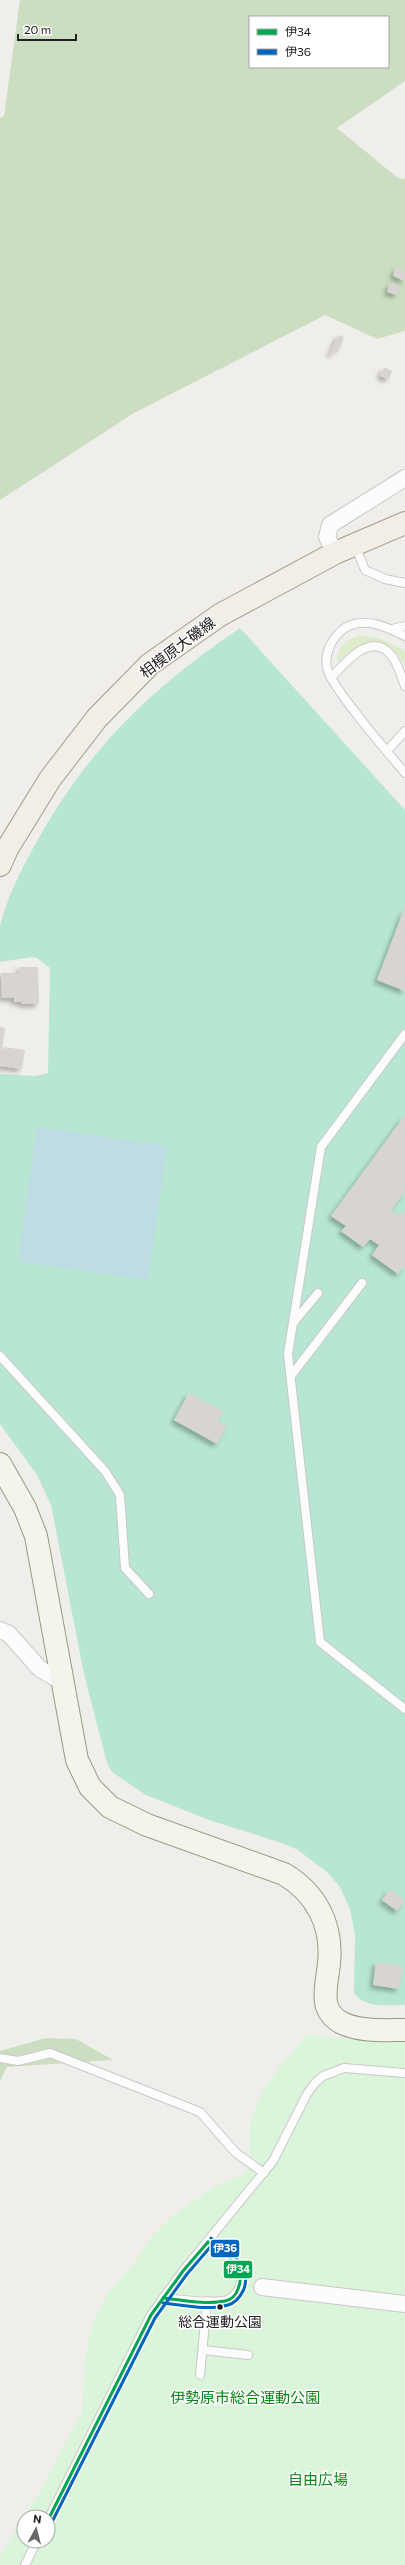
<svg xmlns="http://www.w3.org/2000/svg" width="405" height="2565" viewBox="0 0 405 2565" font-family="Commissioner,'Noto Sans JP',sans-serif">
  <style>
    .grass { fill: #ddeccb }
    .forest { fill: #cbdec1; fill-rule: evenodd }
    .park { fill: #daf5da; fill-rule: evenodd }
    .pitch { fill: #b7e6d2 }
    .water { fill: #bfdbe3 }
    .building { fill: #d7d4d2; filter: url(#shadow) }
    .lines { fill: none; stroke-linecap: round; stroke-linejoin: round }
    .lane-casing { stroke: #c9c8c7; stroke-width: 10 }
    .street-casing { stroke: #c9c8c7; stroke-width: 18 }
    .secondary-casing { stroke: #999a82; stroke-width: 24 }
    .primary-casing { stroke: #a79c86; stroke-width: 24 }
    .lane { stroke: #fdfcfc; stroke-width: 8 }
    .street { stroke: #fdfcfc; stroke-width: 16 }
    .secondary { stroke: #f4f4ed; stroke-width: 22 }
    .primary { stroke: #f3ede7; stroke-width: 22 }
    .bus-1-casing { stroke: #fff; stroke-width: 6 }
    .bus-2-casing { stroke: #fff; stroke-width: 6 }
    .bus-1 { stroke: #00a651; stroke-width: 3 }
    .bus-2 { stroke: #0065bd; stroke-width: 3 }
    .bus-dot { fill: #222; stroke: #fff; stroke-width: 1.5 }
    .labels { text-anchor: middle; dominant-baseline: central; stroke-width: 3; stroke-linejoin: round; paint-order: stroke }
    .bus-label { font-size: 14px; fill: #222; stroke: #fff }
    .street-label { font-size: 15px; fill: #222; stroke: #fff }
    .park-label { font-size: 15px; fill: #0c8416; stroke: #fff }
    .line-badge { stroke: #fff; stroke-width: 1.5 }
    .badge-label { font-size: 11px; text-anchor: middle; font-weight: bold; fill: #fff }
  </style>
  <defs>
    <filter id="shadow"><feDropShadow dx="-3.5" dy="3.5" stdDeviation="2" flood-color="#0004"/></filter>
  </defs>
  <rect width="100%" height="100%" fill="#f0eeeb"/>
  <!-- grass -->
  <path class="grass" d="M361,635L382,639L405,651V666C388,631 361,640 338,662C334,648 350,638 361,635Z"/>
  <!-- forest -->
  <g class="forest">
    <path d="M20,0H405V81L337,128L398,178L405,179V331L377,339L325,315L134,413L0,500V118L4,116ZM250,17H388V67H250Z"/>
    <path d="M46,2038L76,2039L113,2060L7,2067L0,2081V2051Z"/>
  </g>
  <!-- park -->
  <path class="park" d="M308,2034L346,2039L405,2041V2565H0V2556L40,2491L82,2412L85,2356L94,2320L108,2293L133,2265L151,2237L173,2215L213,2188L245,2173L249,2166C250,2149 248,2128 254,2111C264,2081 288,2058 308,2034ZM24,2517H48V2541H24Z"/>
  <!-- pitch -->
  <path class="pitch" d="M240,628L405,810V2005C388,2005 365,2009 354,1993L355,1935L350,1909L340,1887L327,1872L298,1850L285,1844L209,1820L146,1795L112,1772L107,1763L84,1674L51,1505L37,1475L0,1424V1074L35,1076L48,1073L50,968L37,958L32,957L0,962C0,951 0,937 0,926C7,897 22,868 36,843C89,747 151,689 240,628Z"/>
  <!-- water -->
  <path class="water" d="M37,1127L167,1146L148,1280L18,1261Z"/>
  <!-- building -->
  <g class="building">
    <path d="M396,267L405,270V281L393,276Z"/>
    <path d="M390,283L400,286L397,295L387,292Z"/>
    <path d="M338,335L344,337L339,350L336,348L333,355L330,354Z"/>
    <path d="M384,367L392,371L389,379L380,376Z"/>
    <path d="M405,907V991L377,980Z"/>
    <path d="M19,967H38L39,1004H21V1001L14,1002V998H2L1,973H19Z"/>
    <path d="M0,1027L5,1028L2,1050L0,1049Z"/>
    <path d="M4,1047L25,1050L22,1069L0,1066V1051H3Z"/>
    <path d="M405,1115V1192L391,1210L398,1215L401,1212L405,1215V1265L398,1274L372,1255L379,1245L370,1239L363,1247L341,1231L346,1226L331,1216Z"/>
    <path d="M189,1393L223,1411L218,1421L227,1426L217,1444L174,1420Z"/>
    <path d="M390,1889L405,1901L397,1911L382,1900Z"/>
    <path d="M376,1962L403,1966L399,1989L373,1985Z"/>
  </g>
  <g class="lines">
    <defs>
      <g id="lane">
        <path d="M355,545L365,570L385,579L405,583"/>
        <path d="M392,629L405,626"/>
        <path d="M405,636C387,627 364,616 345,628C332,637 324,653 327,668C331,687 390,755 405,773"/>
        <path d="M331,678C344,664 371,630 391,655C398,663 401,676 405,686"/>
        <path d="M387,751L405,731"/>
        <path d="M405,1034L321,1147L288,1354L320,1642L405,1709"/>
        <path d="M294,1322L318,1293"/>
        <path d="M0,1356L105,1471L120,1495L125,1568L149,1594"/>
        <path d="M291,1376L362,1283"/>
        <path d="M0,2058L18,2061L50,2053L200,2112L236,2153L264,2173"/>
        <path d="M163,2298C182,2299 203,2304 222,2301C229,2301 233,2297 237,2292C252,2270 224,2253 208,2242"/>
        <path d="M203,2350L248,2355"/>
        <path d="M200,2375L207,2301"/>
        <path d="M48,2520L151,2315L183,2271L273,2161L307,2094L315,2083L323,2076L344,2068L405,2073"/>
        <path d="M25,2565L37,2541"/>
      </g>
      <g id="street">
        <path d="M335,553L327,537L330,525L405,478"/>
        <path d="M0,1630L9,1634L40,1669L61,1681"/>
        <path d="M262,2287L405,2304"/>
      </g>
      <path id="secondary" d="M0,1464L25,1508L36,1536L77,1760L90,1787L110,1807L147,1825L284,1874C316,1893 333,1925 329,1963C328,1975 324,1990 326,2002C327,2011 334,2019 342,2023C361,2032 385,2030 405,2030"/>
      <path id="primary" d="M0,865L7,849L50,779L97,718L150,664L220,615L335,553L405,523"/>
    </defs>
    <!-- lane casing -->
    <use href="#lane" class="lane-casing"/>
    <!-- street casing -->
    <use href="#street" class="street-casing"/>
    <!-- secondary casing -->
    <use href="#secondary" class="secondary-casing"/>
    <!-- primary casing -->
    <use href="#primary" class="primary-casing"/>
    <!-- lane -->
    <use href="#lane" class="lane"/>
    <!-- street -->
    <use href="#street" class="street"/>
    <!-- secondary -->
    <use href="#secondary" class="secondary"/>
    <!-- primary -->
    <use href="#primary" class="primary"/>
    <defs>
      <g id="bus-1">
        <path d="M163,2298C183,2300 205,2305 225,2301C231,2300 236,2295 238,2289C248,2267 223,2252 208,2242"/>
        <path d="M48,2520L151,2315L183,2271L208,2242"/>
      </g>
      <g id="bus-2">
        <path d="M163,2303C183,2305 207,2311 228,2305C235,2303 240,2297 243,2291C254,2267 228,2250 211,2238"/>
        <path d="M52,2522L155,2318L187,2274L212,2245"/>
      </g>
    </defs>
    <!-- bus-1 casing -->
    <use href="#bus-1" class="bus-1-casing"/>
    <!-- bus-2 casing -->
    <use href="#bus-2" class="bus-2-casing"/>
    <!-- bus-1 -->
    <use href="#bus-1" class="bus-1"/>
    <!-- bus-2 -->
    <use href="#bus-2" class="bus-2"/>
  </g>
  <!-- markers -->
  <circle class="bus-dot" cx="220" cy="2307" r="3.5"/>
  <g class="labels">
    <!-- bus labels -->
    <g class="bus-label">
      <text x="220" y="2321">総合運動公園</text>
    </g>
    <!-- street labels -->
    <g class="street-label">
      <text transform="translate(177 647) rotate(-37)">相模原大磯線</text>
    </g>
    <!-- park labels -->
    <g class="park-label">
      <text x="245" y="2397">伊勢原市総合運動公園</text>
      <text x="318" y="2479">自由広場</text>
    </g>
  </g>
  <g class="line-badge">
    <rect x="210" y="2239" width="30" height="19" rx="4" fill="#0065bd"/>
    <rect x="223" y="2260" width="30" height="19" rx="4" fill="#00a651"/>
  </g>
  <g class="badge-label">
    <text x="225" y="2252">伊36</text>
    <text x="238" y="2273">伊34</text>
  </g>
  <!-- legend -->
  <rect x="249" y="16" width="140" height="52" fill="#ffffff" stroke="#a7a7a7"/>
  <rect x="257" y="29" width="20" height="6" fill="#00a651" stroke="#a7a7a7"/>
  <text x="285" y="36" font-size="12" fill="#222222">伊34</text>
  <rect x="257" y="49" width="20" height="6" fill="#0065bd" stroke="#a7a7a7"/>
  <text x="285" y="56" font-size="12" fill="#222222">伊36</text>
  <!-- north arrow -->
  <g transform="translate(36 2529) rotate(7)"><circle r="19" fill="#ffffff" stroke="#a7a7a7"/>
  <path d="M0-3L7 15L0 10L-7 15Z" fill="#6a6968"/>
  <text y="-6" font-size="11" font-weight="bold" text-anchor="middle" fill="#222222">N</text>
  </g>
  <!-- scale -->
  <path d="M18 34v6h58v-6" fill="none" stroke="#222222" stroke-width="2"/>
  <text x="24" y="34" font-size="12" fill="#222222" stroke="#ffffff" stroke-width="3" paint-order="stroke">20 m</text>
</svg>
